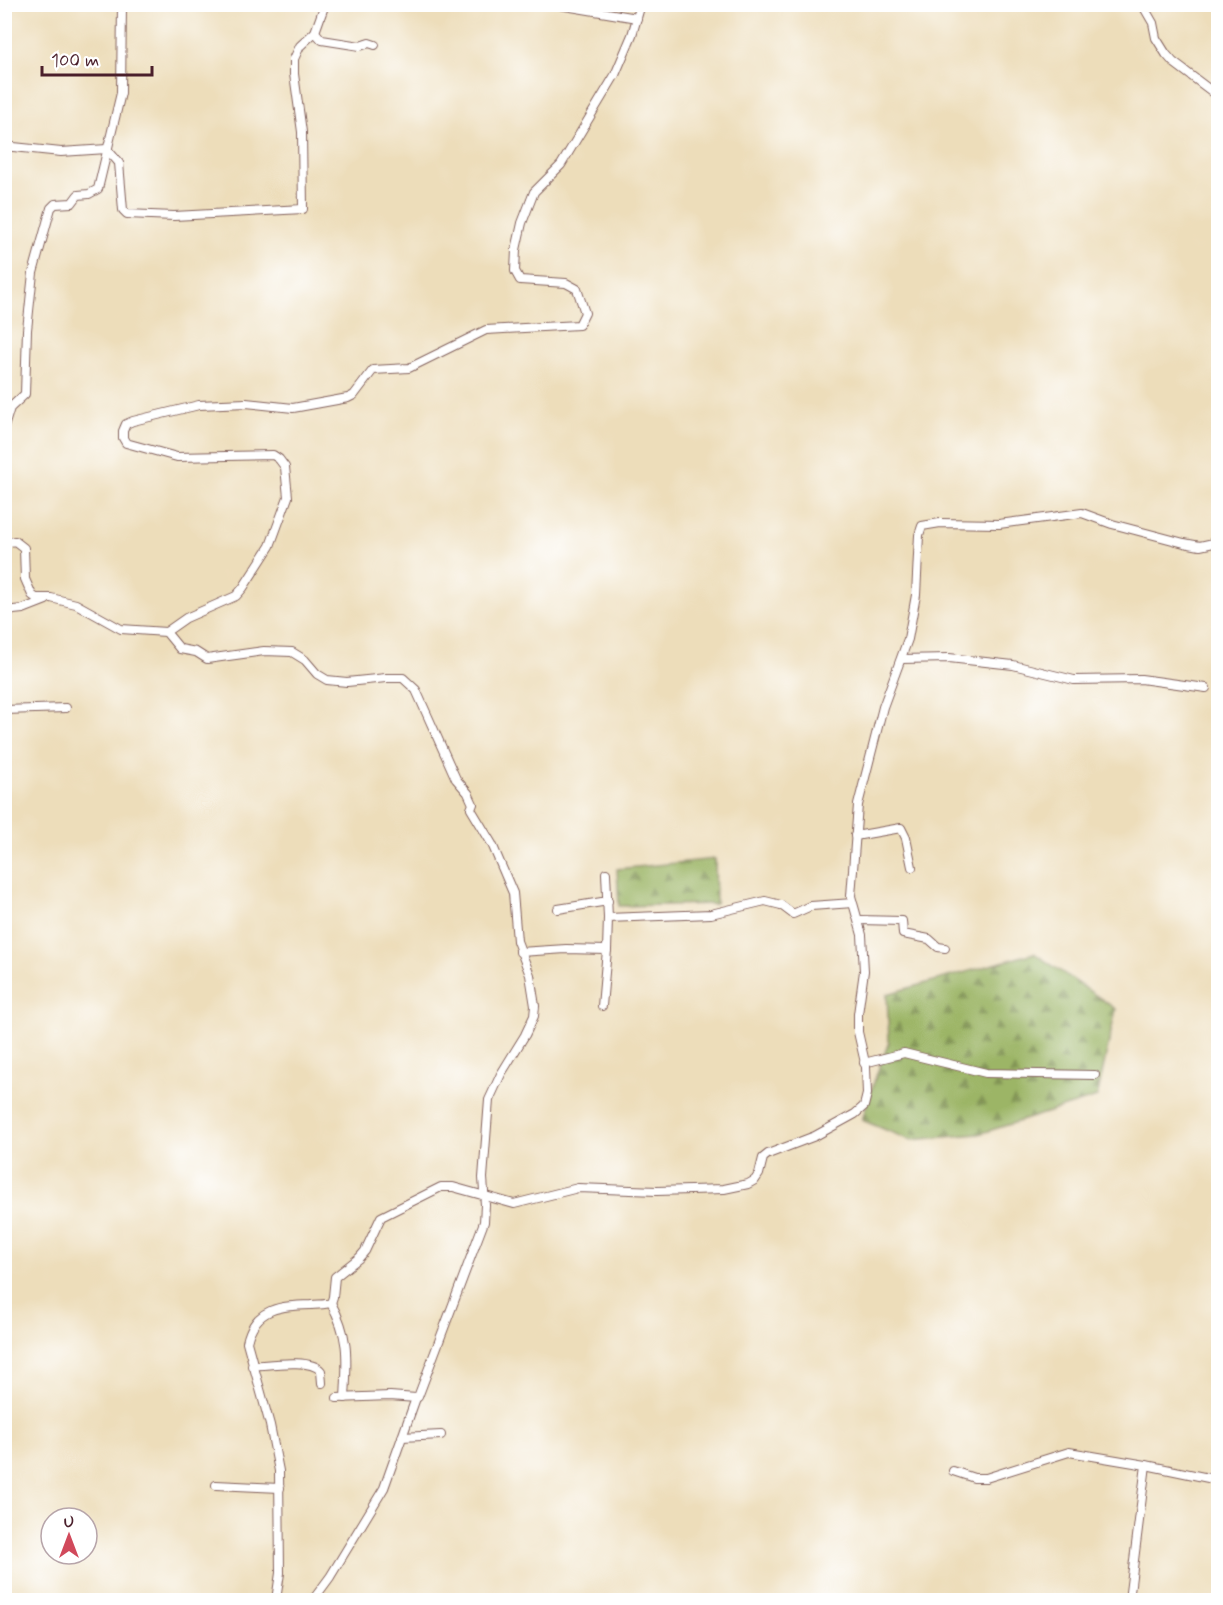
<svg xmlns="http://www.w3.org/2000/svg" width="1223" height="1605" viewBox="0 0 1223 1605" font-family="Mynerve,sans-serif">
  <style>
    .forest { fill: url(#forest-firs); stroke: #736a48; stroke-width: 1.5 }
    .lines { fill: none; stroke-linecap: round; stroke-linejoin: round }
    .minor-casing { stroke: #83625d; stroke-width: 10 }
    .minor { stroke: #fff; stroke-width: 8 }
  </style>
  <defs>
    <pattern id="forest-firs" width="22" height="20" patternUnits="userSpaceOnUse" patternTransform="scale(1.5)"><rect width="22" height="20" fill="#9cb566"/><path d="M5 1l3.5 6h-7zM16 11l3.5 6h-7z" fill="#819354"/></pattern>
  </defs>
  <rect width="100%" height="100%" fill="#fff"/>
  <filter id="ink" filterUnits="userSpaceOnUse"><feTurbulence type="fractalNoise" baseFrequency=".0167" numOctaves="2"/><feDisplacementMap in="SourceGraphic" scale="12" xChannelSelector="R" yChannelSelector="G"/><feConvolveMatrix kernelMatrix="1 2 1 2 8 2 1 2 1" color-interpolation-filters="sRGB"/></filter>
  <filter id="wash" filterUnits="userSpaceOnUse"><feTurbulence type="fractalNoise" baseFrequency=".008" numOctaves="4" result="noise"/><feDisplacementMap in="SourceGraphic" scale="24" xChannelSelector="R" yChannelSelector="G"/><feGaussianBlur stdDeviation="1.35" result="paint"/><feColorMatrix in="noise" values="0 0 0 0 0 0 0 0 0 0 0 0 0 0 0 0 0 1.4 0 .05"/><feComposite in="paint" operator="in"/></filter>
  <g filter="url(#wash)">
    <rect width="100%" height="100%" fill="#edddba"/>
    <!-- forest -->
    <g class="forest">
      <path d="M715,859L716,904L619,906L617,869Z"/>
      <path d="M1034,953L1116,1009L1097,1097L979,1134L910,1140L862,1120L877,1073L889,1042L887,994Z"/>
    </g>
  </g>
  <g filter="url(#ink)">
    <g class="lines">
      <defs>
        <g id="minor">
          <path d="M1142,4L1153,23L1156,38L1166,54L1173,62L1218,96"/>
          <path d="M559,5L637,18"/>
          <path d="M315,32L322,40L360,46L369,43L375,45"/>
          <path d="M4,146L61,152L107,149L119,163L123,210L127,214L174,216L303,209L302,132L294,74V59L300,46L315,32L325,4"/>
          <path d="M4,427L10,408L25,394L27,330L33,273L51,208L55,204L72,203L78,195L89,194L98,189L121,93L122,4"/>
          <path d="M4,543L15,541L24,548L25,579L32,595L36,598H51L76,604L121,629L166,632L180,649L196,652L207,659L264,651L292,652L305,660L317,674L327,680L347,682L386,678H403L416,690L456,779L468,793L473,804L471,809L492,844L513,893L517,941L530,975L535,1006L534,1016L525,1035L501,1074L489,1100L483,1178L485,1205L484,1222L418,1397L416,1398L390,1396L337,1398"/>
          <path d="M4,611L23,609L46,600"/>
          <path d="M166,632L186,618L236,596L243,588L270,546L288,497L285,467L279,459L273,455L177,457L126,443L123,438V431L126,424L133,421L199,405L246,403L293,408L348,398L354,395L373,370L409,368L486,330L579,325L585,313L577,289L566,283L520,280L515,271L516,250L522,223L534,192L561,165L615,75L632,35L641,4"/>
          <path d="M902,659L949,658L1013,665L1074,680L1141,679L1206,688"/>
          <path d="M4,710L66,708"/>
          <path d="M855,836L901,828L906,838L912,867"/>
          <path d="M606,873L608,918"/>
          <path d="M558,909L608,901"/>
          <path d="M859,920L902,921L903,934L929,939L938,947L945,948"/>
          <path d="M520,952L566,949L607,950L608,918L711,914L765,901L781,905L793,914L811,906L853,903"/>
          <path d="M602,1006L607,950"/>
          <path d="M864,1063L904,1053L986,1073L1095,1075"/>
          <path d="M331,1303C350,1338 347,1360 345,1398"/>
          <path d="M252,1366C269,1365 311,1358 321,1371L322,1383"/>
          <path d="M402,1437L441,1435"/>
          <path d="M1146,1465L1218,1480"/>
          <path d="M953,1471L974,1478H986L1069,1452L1146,1465L1129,1600"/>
          <path d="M216,1485L280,1488"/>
          <path d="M276,1600L280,1573L279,1471L270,1425L247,1342C255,1307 281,1306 311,1305C318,1304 324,1305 331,1303L333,1297L335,1277L359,1258L365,1251L381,1217L441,1187H453L514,1204L578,1188L657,1191L724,1189L748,1184L755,1180L759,1174L763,1158L768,1154L815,1136L855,1114L864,1106L867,1094L866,1067L858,1032V1014L864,971L862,935L851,896L858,805L883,707L908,639L916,595L919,535L922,526L940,523L999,524L1082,513L1112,524L1184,543L1200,546L1218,542"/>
          <path d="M313,1600L330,1577L384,1488L416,1398"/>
        </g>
      </defs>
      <!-- minor casing -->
      <use href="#minor" class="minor-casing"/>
      <!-- minor -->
      <use href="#minor" class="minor"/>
    </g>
  </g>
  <!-- margin -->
  <rect width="1223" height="1605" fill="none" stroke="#fff" stroke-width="24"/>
  <!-- north arrow -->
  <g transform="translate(69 1536)"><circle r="28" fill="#ffffff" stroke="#b7a5aa" stroke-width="1.5"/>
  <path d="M0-4.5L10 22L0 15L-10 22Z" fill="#d1495b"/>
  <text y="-9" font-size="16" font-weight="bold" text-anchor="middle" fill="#4a1f2b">U</text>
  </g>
  <!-- scale -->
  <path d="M42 66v9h110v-9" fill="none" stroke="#4a1f2b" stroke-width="3"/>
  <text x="51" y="66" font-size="18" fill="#4a1f2b" stroke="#ffffff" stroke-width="4.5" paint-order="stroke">100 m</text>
</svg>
